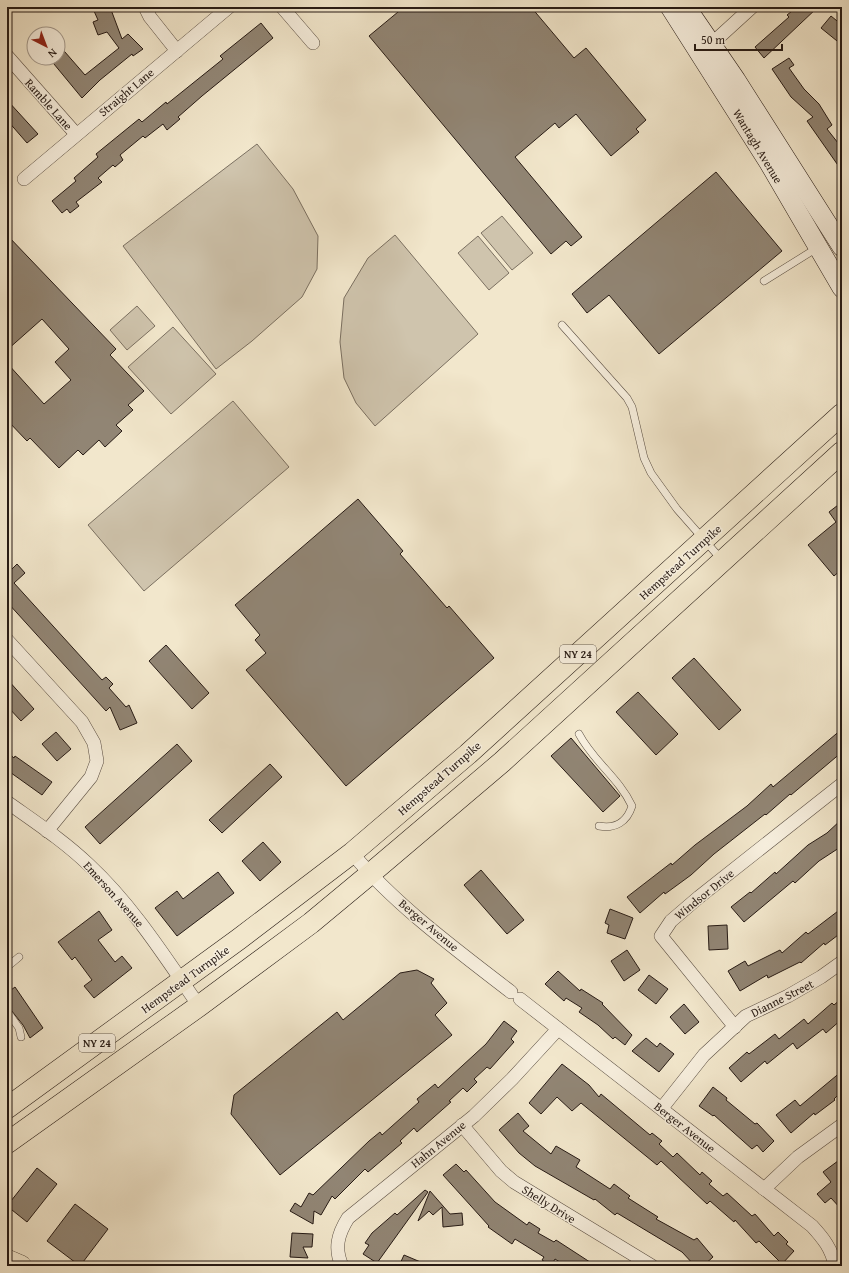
<svg xmlns="http://www.w3.org/2000/svg" width="849" height="1273" viewBox="0 0 849 1273" font-family="'Gentium Book Plus',serif">
  <style>
    .park { fill: #cfc4ad; stroke: #7b7061 }
    .building { fill: #918574; stroke: #271b15 }
    .lines { fill: none; stroke-linecap: round; stroke-linejoin: round }
    .lane-casing { stroke: #5a4e43; stroke-width: 8 }
    .street-casing { stroke: #5a4e43; stroke-width: 14 }
    .secondary-casing { stroke: #271b15; stroke-width: 20 }
    .primary-casing { stroke: #271b15; stroke-width: 22 }
    .lane { stroke: #f7efde; stroke-width: 7 }
    .street { stroke: #f7efde; stroke-width: 13 }
    .secondary { stroke: #f7efde; stroke-width: 19 }
    .primary { stroke: #f2e7cc; stroke-width: 21 }
    .labels { text-anchor: middle; dominant-baseline: central; stroke-width: 3; stroke-linejoin: round; paint-order: stroke }
    .shield { fill: #f7efde; stroke: #655b51; stroke-width: 1 }
    .shield-label { font-size: 11px; font-weight: bold; fill: #271b15 }
    .street-label { font-size: 12px; fill: #271b15; stroke: #f7efde }
  </style>
  <rect width="100%" height="100%" fill="#f2e7cc"/>
  <filter id="stains"><feTurbulence type="fractalNoise" baseFrequency=".005" numOctaves="4"/><feColorMatrix values="0 0 0 0 .2 0 0 0 0 .09 0 0 0 0 .02 0 0 0 .5 -.17"/></filter>
  <radialGradient id="worn" r=".72"><stop offset=".6" stop-color="#630" stop-opacity="0"/><stop offset="1" stop-color="#630" stop-opacity=".3"/></radialGradient>
  <!-- park -->
  <g class="park">
    <path d="M257,144L293,189L318,236L317,269L302,297L252,341L216,369L123,246Z"/>
    <path d="M502,216L533,253L512,270L481,233Z"/>
    <path d="M395,235L478,334L375,426L356,403L344,378L340,342L344,298L368,258Z"/>
    <path d="M478,236L509,273L489,290L458,253Z"/>
    <path d="M137,306L155,326L127,350L110,330Z"/>
    <path d="M173,327L216,374L171,414L128,367Z"/>
    <path d="M233,401L289,467L144,591L88,525Z"/>
  </g>
  <!-- building -->
  <g class="building">
    <path d="M104,7H110L122,39L128,34L143,49L133,56L132,54L100,80L82,98L49,58H58V44L85,75L119,48L107,32L98,35L93,22L98,20L94,11Z"/>
    <path d="M404,7H531L574,58L586,48L646,120L636,129L639,132L611,156L576,114L559,128L555,123L515,157L582,237L571,246L566,241L551,254L369,36Z"/>
    <path d="M797,7H818L764,58L755,47L789,17L787,15Z"/>
    <path d="M831,16L842,25V45L821,28Z"/>
    <path d="M261,23L273,38L202,96L178,117L180,119L167,130L163,124L145,138L143,136L120,155L123,160L115,167L113,165L98,178L102,182L76,202L79,206L70,213L67,209L62,213L52,201L76,181L74,178L98,157L96,154L139,119L142,122L166,102L167,104L223,59L220,56Z"/>
    <path d="M789,58L794,65L789,68L804,89L819,104L832,125L827,129L842,148V171L807,121L813,117L791,97L772,69Z"/>
    <path d="M7,100L38,134L27,143L7,120Z"/>
    <path d="M716,172L782,251L659,354L609,295L587,313L572,294Z"/>
    <path d="M7,235L116,349L110,355L144,391L128,405L133,410L116,425L122,431L105,447L99,440L83,455L78,450L59,468L30,438L27,441L7,420V363L44,404L71,380L55,362L69,349L42,319L7,350Z"/>
    <path d="M358,499L403,551L400,554L447,608L449,606L494,658L346,786L246,670L266,653L255,640L260,635L235,605Z"/>
    <path d="M842,502V569L834,576L808,545L836,522L829,512Z"/>
    <path d="M17,564L25,573L14,583L102,680L106,677L113,684L109,688L126,707L129,705L137,723L120,730L110,707L106,711L7,602V574Z"/>
    <path d="M166,645L209,693L192,709L149,661Z"/>
    <path d="M694,658L741,710L719,730L672,678Z"/>
    <path d="M7,679L34,709L21,721L7,706Z"/>
    <path d="M638,692L678,734L656,755L616,712Z"/>
    <path d="M842,729V752L791,795L790,794L766,815L765,814L714,854L691,875L665,894L664,892L640,913L627,897L671,863L672,865L695,845L747,806L771,784L773,787Z"/>
    <path d="M56,732L71,749L57,761L42,744Z"/>
    <path d="M571,738L620,796L603,812L551,756Z"/>
    <path d="M177,744L192,761L100,844L85,827Z"/>
    <path d="M7,752L14,758L15,756L52,782L42,795L7,770Z"/>
    <path d="M270,764L282,777L222,833L209,820Z"/>
    <path d="M842,819V846L819,861L795,883L793,881L744,922L731,907L750,892L751,893L775,872L776,874L808,845L827,833Z"/>
    <path d="M263,842L281,862L260,881L242,861Z"/>
    <path d="M481,870L524,920L507,934L464,885Z"/>
    <path d="M218,872L234,893L177,936L155,908L177,891L183,899Z"/>
    <path d="M842,908V932L825,945L824,943L801,963L800,962L768,978L767,975L740,991L728,971L745,961L748,966L780,950L782,953L806,932L808,934Z"/>
    <path d="M610,909L633,918L625,939L607,933L609,925L605,923Z"/>
    <path d="M99,911L112,930L98,940L115,962L122,956L132,968L94,998L84,986L92,980L75,957L72,960L58,942Z"/>
    <path d="M727,925L728,949L709,950L708,926Z"/>
    <path d="M627,950L640,970L624,981L611,961Z"/>
    <path d="M417,970L434,979L431,983L447,1003L435,1015L452,1035L280,1175L231,1114L234,1095L337,1012L343,1020L400,973Z"/>
    <path d="M558,971L580,991L581,989L603,1003L602,1004L632,1035L625,1045L615,1037L613,1039L598,1025L579,1012L582,1008L566,998L564,1001L545,984Z"/>
    <path d="M649,975L668,989L656,1004L638,990Z"/>
    <path d="M15,987L43,1028L30,1038L23,1025L7,1005V993Z"/>
    <path d="M842,998V1019L826,1033L823,1029L797,1049L793,1043L767,1064L765,1061L741,1082L729,1068L747,1052L749,1054L775,1034L779,1039L804,1019L808,1024L832,1003L834,1005Z"/>
    <path d="M684,1004L699,1022L685,1034L670,1017Z"/>
    <path d="M504,1021L517,1031L511,1039L514,1042L490,1069L487,1067L474,1079L477,1082L467,1092L463,1088L449,1101L451,1102L417,1132L414,1128L400,1141L402,1143L368,1172L365,1169L335,1199L332,1196L321,1215L314,1211L313,1224L290,1211L295,1203L301,1207L309,1193L313,1195L369,1141L380,1132L382,1135L419,1102L417,1099L435,1084L438,1088L486,1044Z"/>
    <path d="M646,1038L657,1047L660,1043L674,1054L659,1072L632,1051Z"/>
    <path d="M562,1064L589,1085L599,1097L601,1094L650,1135L652,1133L662,1141L659,1144L673,1157L677,1153L700,1175L702,1172L712,1181L709,1184L723,1196L727,1193L752,1216L755,1214L774,1236L778,1232L788,1242L786,1244L794,1251L782,1264L759,1241L756,1243L735,1220L734,1222L710,1201L707,1204L661,1161L657,1165L581,1103L572,1111L557,1097L541,1114L529,1103Z"/>
    <path d="M842,1071V1091L834,1099L835,1100L815,1115L814,1113L791,1133L776,1115L795,1100L800,1106Z"/>
    <path d="M713,1087L727,1098L726,1100L755,1124L757,1123L774,1141L763,1152L757,1145L752,1149L714,1115L713,1116L699,1106Z"/>
    <path d="M518,1113L529,1126L523,1131L551,1154L556,1146L580,1160L576,1167L610,1189L614,1184L630,1196L628,1198L658,1217L656,1219L694,1240L697,1238L713,1257L703,1266H695L682,1252L617,1213L615,1215L595,1199L594,1200L535,1166L519,1153L499,1130Z"/>
    <path d="M842,1158V1210L831,1198L825,1203L817,1194L831,1182L823,1172Z"/>
    <path d="M456,1164L464,1172L466,1170L495,1202L527,1225L529,1222L540,1229L538,1233L554,1242L556,1240L596,1266H566L555,1259L551,1266L542,1260L544,1257L515,1239L512,1244L488,1227L489,1226L443,1175Z"/>
    <path d="M37,1168L57,1184L27,1222L7,1206Z"/>
    <path d="M425,1190L428,1192L377,1263L363,1254L369,1245L365,1243L372,1233L395,1213L397,1215Z"/>
    <path d="M430,1191L450,1214L462,1213L463,1225L443,1227L442,1207L433,1215L429,1211L418,1221Z"/>
    <path d="M75,1204L108,1229L80,1266L47,1241Z"/>
    <path d="M292,1233L313,1234L312,1247H303L308,1258L290,1257Z"/>
    <path d="M404,1255L430,1266H399Z"/>
  </g>
  <g class="lines">
    <defs>
      <g id="lane">
        <path d="M764,281L817,248"/>
        <path d="M562,325L627,398L632,407L644,458L651,473L677,509L721,559"/>
        <path d="M579,734C593,761 619,778 632,806C627,822 615,829 599,826"/>
        <path d="M7,967L19,957"/>
        <path d="M7,1011L19,1028L21,1037"/>
      </g>
      <g id="street">
        <path d="M145,7L150,17L177,51"/>
        <path d="M282,7L313,43"/>
        <path d="M706,49L752,7"/>
        <path d="M7,56L76,134"/>
        <path d="M24,179L229,7"/>
        <path d="M7,640L82,722L94,743L97,761L91,777L47,831"/>
        <path d="M7,802C35,822 64,841 89,865C133,906 165,957 199,1006"/>
        <path d="M352,853C394,904 458,951 511,992"/>
        <path d="M520,999L812,1226C823,1238 832,1249 835,1266"/>
        <path d="M735,1027L661,936L671,921L699,897L842,784"/>
        <path d="M662,1108L704,1055L746,1016L788,996L821,977L842,962"/>
        <path d="M462,1125L501,1171L514,1182L652,1266"/>
        <path d="M764,1189L798,1157L842,1125"/>
        <path d="M342,1266C334,1248 338,1234 348,1218L474,1116L512,1079L558,1029"/>
      </g>
      <g id="secondary">
        <path d="M670,7L769,163L842,288"/>
        <path d="M686,7L736,80L842,247"/>
      </g>
      <g id="primary">
        <path d="M7,1108L239,939L352,853L468,754L842,414"/>
        <path d="M7,1143L199,1006L311,923L370,874L502,762L842,452"/>
        <path d="M7,1260L21,1266"/>
      </g>
    </defs>
    <!-- lane casing -->
    <use href="#lane" class="lane-casing"/>
    <!-- street casing -->
    <use href="#street" class="street-casing"/>
    <!-- secondary casing -->
    <use href="#secondary" class="secondary-casing"/>
    <!-- primary casing -->
    <use href="#primary" class="primary-casing"/>
    <!-- lane -->
    <use href="#lane" class="lane"/>
    <!-- street -->
    <use href="#street" class="street"/>
    <!-- secondary -->
    <use href="#secondary" class="secondary"/>
    <!-- primary -->
    <use href="#primary" class="primary"/>
  </g>
  <g class="labels">
    <!-- shield labels -->
    <g class="shield">
      <rect x="560" y="645" width="36" height="18" rx="3"/>
      <rect x="79" y="1034" width="36" height="18" rx="3"/>
    </g>
    <g class="shield-label">
      <text x="578" y="654">NY 24</text>
      <text x="97" y="1043">NY 24</text>
    </g>
    <!-- street labels -->
    <g class="street-label">
      <text transform="translate(126 92) rotate(-40)">Straight Lane</text>
      <text transform="translate(49 104) rotate(48)">Ramble Lane</text>
      <text transform="translate(758 146) rotate(59)">Wantagh Avenue</text>
      <text transform="translate(680 562) rotate(-42)">Hempstead Turnpike</text>
      <text transform="translate(439 778) rotate(-41)">Hempstead Turnpike</text>
      <text transform="translate(114 894) rotate(48)">Emerson Avenue</text>
      <text transform="translate(704 894) rotate(-39)">Windsor Drive</text>
      <text transform="translate(429 925) rotate(40)">Berger Avenue</text>
      <text transform="translate(185 979) rotate(-36)">Hempstead Turnpike</text>
      <text transform="translate(782 998) rotate(-27)">Dianne Street</text>
      <text transform="translate(685 1127) rotate(38)">Berger Avenue</text>
      <text transform="translate(438 1144) rotate(-39)">Hahn Avenue</text>
      <text transform="translate(549 1204) rotate(32)">Shelly Drive</text>
    </g>
  </g>
  <!-- margin -->
  <rect width="849" height="1273" fill="none" stroke="#f2e7cc" stroke-width="24"/>
  <rect x="8" y="8" width="833" height="1257" fill="none" stroke="#271b15" stroke-width="2"/>
  <rect x="12" y="12" width="825" height="1249" fill="none" stroke="#271b15"/>
  <!-- north arrow -->
  <g transform="translate(46 46) rotate(138)"><circle r="19" fill="#f7efde" stroke="#a49a8e"/>
  <path d="M0-3L7 15L0 10L-7 15Z" fill="#8f2418"/>
  <text y="-6" font-size="11" font-weight="bold" text-anchor="middle" fill="#271b15">N</text>
  </g>
  <!-- scale -->
  <path d="M695 44v6h87v-6" fill="none" stroke="#271b15" stroke-width="2"/>
  <text x="701" y="44" font-size="12" fill="#271b15" stroke="#f7efde" stroke-width="3" paint-order="stroke">50 m</text>
  <rect width="100%" height="100%" filter="url(#stains)"/>
  <rect width="100%" height="100%" fill="url(#worn)"/>
</svg>
